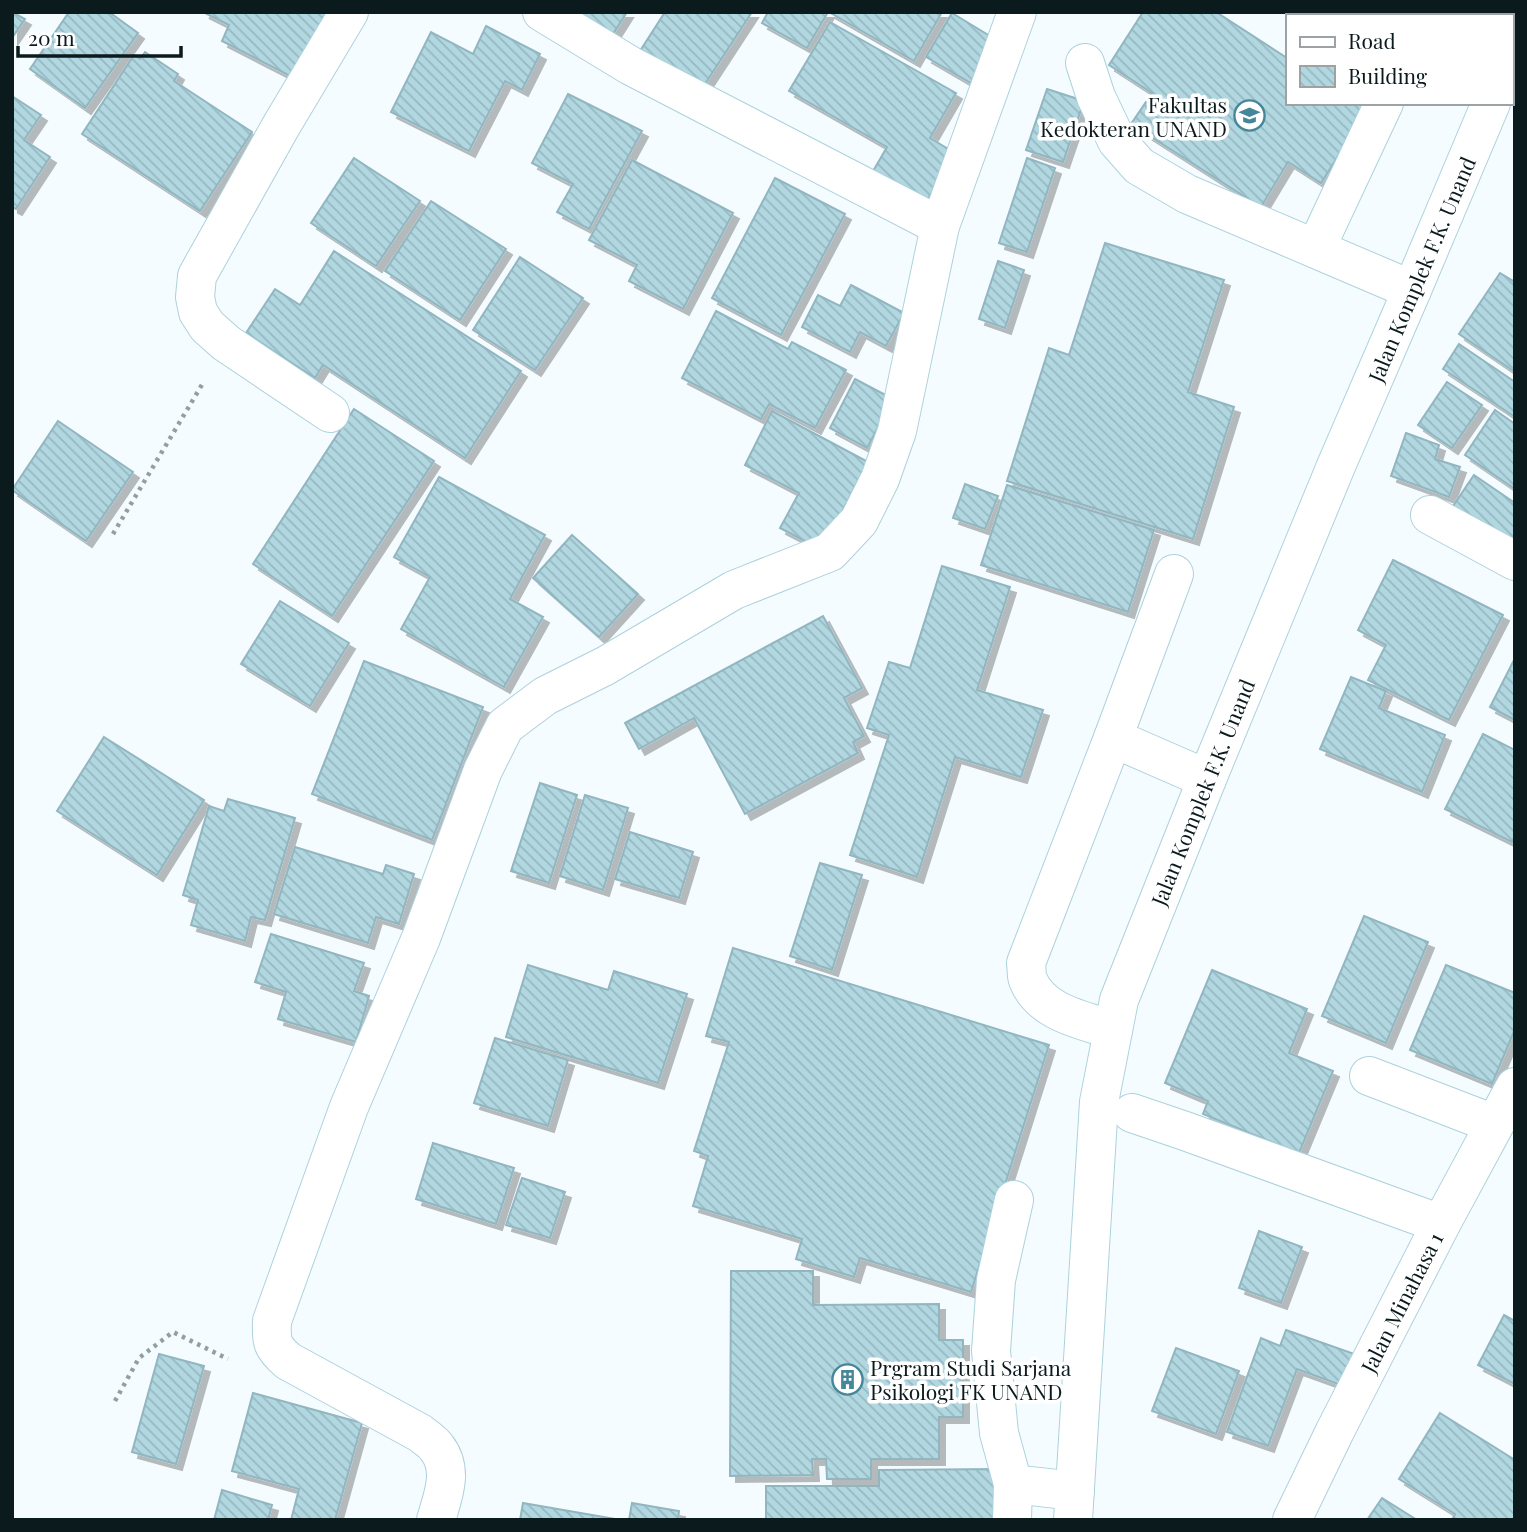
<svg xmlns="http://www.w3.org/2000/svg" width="1527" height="1532" viewBox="0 0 1527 1532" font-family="'Playfair Display',serif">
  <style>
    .building { fill: url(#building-back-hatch); stroke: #91b6c0; stroke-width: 2; filter: url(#shadow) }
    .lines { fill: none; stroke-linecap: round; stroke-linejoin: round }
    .minor-casing { stroke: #acd2dd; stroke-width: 40 }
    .path { stroke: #949ea1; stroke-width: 4.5; stroke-dasharray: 3.5 5; stroke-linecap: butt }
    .minor { stroke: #fff; stroke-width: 38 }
    .labels { text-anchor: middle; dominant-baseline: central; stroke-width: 7; stroke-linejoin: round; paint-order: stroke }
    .poi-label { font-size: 21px; fill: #0b1a1d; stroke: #fff; text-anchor: end }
    .street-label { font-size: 21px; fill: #0b1a1d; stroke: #fff }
  </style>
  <defs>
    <pattern id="building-back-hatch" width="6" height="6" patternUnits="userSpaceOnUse" patternTransform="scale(1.75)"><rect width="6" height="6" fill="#b1d7e1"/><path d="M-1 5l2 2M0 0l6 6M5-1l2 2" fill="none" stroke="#97b8c1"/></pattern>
    <filter id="shadow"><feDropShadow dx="6" dy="6" stdDeviation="0" flood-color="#0004"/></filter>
  </defs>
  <rect width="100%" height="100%" fill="#f5fcff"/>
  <!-- building -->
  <g class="building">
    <path d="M12,12L25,19L12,38Z"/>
    <path d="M69,12H109L138,33L85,108L30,69Z"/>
    <path d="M203,12H332L298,80L222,41L229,25Z"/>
    <path d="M555,12H627L606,45Z"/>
    <path d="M665,12H752L701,90L640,51Z"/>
    <path d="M768,12H828L807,48L762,23Z"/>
    <path d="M829,12H942L914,61Z"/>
    <path d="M1143,12H1216L1287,58V103H1359L1368,109L1321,183L1288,162L1261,207L1131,124L1152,93L1109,65Z"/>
    <path d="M1421,12H1491L1493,16H1422Z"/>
    <path d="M952,13L995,39L971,83L926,57Z"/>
    <path d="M830,22L956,93L930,138L955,153L925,204L872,173L887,147L789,91Z"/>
    <path d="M486,26L540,54L522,90L505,81L469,151L391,112L431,32L473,54Z"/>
    <path d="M145,52L178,74L174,81L252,132L200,211L82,134L134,55L140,59Z"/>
    <path d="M1047,89L1084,101L1063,162L1026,150Z"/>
    <path d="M568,94L642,131L589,229L557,212L573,184L532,163Z"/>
    <path d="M12,96L41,115L24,140L50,157L16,209L12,207Z"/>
    <path d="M354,158L420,201L376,266L311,223Z"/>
    <path d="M1027,158L1055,168L1027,252L999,243Z"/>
    <path d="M632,160L733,213L683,309L629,281L637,265L589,240Z"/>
    <path d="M775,178L845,214L781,335L712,298Z"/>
    <path d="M431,201L506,249L460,320L385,271Z"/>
    <path d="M1105,243L1224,280L1188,392L1234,407L1193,539L1007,481L1049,348L1069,355Z"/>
    <path d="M334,251L521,371L465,458L323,365L315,378L246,333L275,289L300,305Z"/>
    <path d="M520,257L583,298L535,370L473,330Z"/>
    <path d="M998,261L1024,270L1005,328L979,319Z"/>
    <path d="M1500,273L1515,282V372L1459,334Z"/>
    <path d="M851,285L904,313L886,346L860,332L850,352L802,327L818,295L840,306Z"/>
    <path d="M716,311L788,349L792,342L846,370L815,428L769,404L761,419L682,378Z"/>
    <path d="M1459,344L1515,382V417L1443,369Z"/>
    <path d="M855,379L893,399L867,448L830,428Z"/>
    <path d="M1447,382L1482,405L1452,448L1418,425Z"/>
    <path d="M354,409L434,461L332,616L253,564Z"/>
    <path d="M1495,410L1515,424V489L1465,455Z"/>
    <path d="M772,411L868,462L822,550L780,528L799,493L745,465Z"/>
    <path d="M58,421L133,472L86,541L12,490Z"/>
    <path d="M1406,433L1439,445L1435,459L1460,467L1449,497L1391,476Z"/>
    <path d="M1474,475L1515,503V556L1449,512Z"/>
    <path d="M439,477L545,535L510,599L543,617L504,687L401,629L430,577L394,557Z"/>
    <path d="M965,484L998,496L985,529L953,518Z"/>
    <path d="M1007,485L1154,530L1128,612L981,565Z"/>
    <path d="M572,535L638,594L599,637L533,578Z"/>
    <path d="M1393,560L1503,615L1449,720L1368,680L1386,645L1358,630Z"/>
    <path d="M942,566L1010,587L977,690L1043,710L1021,777L955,757L917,877L850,855L889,735L867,728L889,662L910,668Z"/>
    <path d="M280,601L349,643L310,706L241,664Z"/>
    <path d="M823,616L862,688L844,698L864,736L853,742L858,753L745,814L694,718L639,749L625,723Z"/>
    <path d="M1515,658V720L1490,707Z"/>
    <path d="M364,661L483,707L432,840L312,794Z"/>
    <path d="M1351,677L1386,691L1379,708L1445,735L1422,792L1320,749Z"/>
    <path d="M1483,734L1515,750V836L1512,842L1445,809Z"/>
    <path d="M104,737L204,800L157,875L57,811Z"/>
    <path d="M540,783L577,795L549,883L511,871Z"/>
    <path d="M585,795L628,808L603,890L560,876Z"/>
    <path d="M228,799L295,818L265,920L251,917L245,941L191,925L198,900L183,895L209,806L224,811Z"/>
    <path d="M630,832L693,852L679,898L615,879Z"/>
    <path d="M295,847L383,874L386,865L414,874L399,924L376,917L368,943L274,914Z"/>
    <path d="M820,863L862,875L832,970L790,956Z"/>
    <path d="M1364,916L1428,942L1386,1043L1322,1016Z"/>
    <path d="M271,934L364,963L354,991L369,996L356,1042L278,1019L286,992L255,982Z"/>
    <path d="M733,948L1049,1045L971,1292L860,1258L854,1277L796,1259L802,1239L693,1206L708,1156L694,1151L729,1042L706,1036Z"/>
    <path d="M528,965L608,990L614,971L687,994L658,1083L506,1037Z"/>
    <path d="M1446,965L1515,993V1029L1492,1084L1410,1050Z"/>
    <path d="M1212,970L1307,1009L1289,1053L1333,1071L1299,1153L1203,1114L1208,1101L1165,1083Z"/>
    <path d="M495,1038L568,1060L548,1126L474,1103Z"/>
    <path d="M433,1143L514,1168L496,1224L416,1199Z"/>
    <path d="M522,1178L565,1192L550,1238L506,1225Z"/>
    <path d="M1259,1231L1302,1247L1281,1303L1239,1288Z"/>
    <path d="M731,1271H813V1305L939,1304V1340H963V1417H939V1459H871V1479H827L826,1459H812L813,1475L730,1476Z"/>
    <path d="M1504,1315L1515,1321V1384L1478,1365Z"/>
    <path d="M1286,1330L1363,1357L1352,1389L1297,1369L1268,1446L1227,1432L1261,1338L1280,1346Z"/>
    <path d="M1176,1348L1239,1371L1216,1434L1152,1411Z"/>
    <path d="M159,1354L204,1366L176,1464L132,1452Z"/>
    <path d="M253,1393L362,1423L335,1520H291L299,1489L232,1471Z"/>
    <path d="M1440,1413L1515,1460V1520H1452L1455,1514L1399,1479Z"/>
    <path d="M999,1469V1520H766V1486H879V1470Z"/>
    <path d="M222,1490L272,1505L268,1520H214Z"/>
    <path d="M1382,1498L1417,1520H1367Z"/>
    <path d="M523,1503L621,1520H520Z"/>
    <path d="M632,1503L679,1511L678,1520H629Z"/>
  </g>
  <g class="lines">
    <defs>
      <g id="minor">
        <path d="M542,12L631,66L940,226"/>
        <path d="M1373,12L1376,16"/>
        <path d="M1511,55L1515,47"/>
        <path d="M1085,63L1096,97L1117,141L1139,166L1187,194L1412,290"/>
        <path d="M1316,248L1384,103"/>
        <path d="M330,413L226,343L207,326L198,312L195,297L197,276L281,126L349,12"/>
        <path d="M1430,515L1515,561"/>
        <path d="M1113,738L1174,574"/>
        <path d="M1113,1030C1083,1020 1041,1013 1028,980C1026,975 1027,969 1026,963L1113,738L1207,779"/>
        <path d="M1369,1076L1494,1124"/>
        <path d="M1132,1113L1185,1131L1441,1224"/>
        <path d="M1014,1200L996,1280L991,1351L999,1433L1013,1484L1075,1491"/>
        <path d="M436,1520C443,1496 454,1470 437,1448C433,1442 425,1437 420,1433L288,1361C272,1347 271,1342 272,1321L349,1107L421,938L483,770L505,726L545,696L605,666L734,590L830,552L859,521L880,479L897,431L940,226L1017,12"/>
        <path d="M1012,1520L1013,1484"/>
        <path d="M1073,1520L1099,1102L1119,1000L1207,779L1336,466L1412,290L1491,103"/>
        <path d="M1292,1520L1335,1431L1441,1224L1515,1087"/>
      </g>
    </defs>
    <!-- minor casing -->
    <use href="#minor" class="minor-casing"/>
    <!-- path -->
    <g class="path">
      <path d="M113,534L203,383"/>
      <path d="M115,1401L139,1358L173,1332L228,1359"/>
    </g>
    <!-- minor -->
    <use href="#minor" class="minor"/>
  </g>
  <!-- icons -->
  <defs>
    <symbol id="university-ring" viewBox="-11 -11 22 22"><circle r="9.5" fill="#fff" stroke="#458798" stroke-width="1.5"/><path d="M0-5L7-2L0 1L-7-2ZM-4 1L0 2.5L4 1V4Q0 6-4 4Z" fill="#458798"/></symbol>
    <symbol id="building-ring" viewBox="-11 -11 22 22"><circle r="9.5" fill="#fff" stroke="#458798" stroke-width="1.5"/><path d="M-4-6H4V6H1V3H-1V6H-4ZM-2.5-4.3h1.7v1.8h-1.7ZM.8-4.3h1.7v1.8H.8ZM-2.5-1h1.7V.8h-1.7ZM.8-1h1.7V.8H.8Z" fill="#458798"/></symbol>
  </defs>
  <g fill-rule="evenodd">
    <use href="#university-ring" x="1232" y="98" width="35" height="35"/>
    <use href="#building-ring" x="830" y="1362" width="35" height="35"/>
  </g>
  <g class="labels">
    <!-- poi labels -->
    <g class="poi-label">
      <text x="1227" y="104">Fakultas<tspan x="1227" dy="24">Kedokteran UNAND</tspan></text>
      <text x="870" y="1367" text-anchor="start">Prgram Studi Sarjana<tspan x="870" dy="24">Psikologi FK UNAND</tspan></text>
    </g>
    <!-- street labels -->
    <g class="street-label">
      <text transform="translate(1421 269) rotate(-67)">Jalan Komplek F.K. Unand</text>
      <text transform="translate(1202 792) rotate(-68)">Jalan Komplek F.K. Unand</text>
      <text transform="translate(1401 1302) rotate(-63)">Jalan Minahasa 1</text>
    </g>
  </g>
  <!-- border -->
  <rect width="1527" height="1532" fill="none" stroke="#0b1a1d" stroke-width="28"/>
  <!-- legend -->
  <rect x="1286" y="14" width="228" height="91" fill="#ffffff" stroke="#9da3a5" stroke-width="2"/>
  <rect x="1300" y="37" width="35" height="10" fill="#ffffff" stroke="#9da3a5" stroke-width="2"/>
  <text x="1348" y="49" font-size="21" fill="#0b1a1d">Road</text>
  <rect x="1300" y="66" width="35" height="21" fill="url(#building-back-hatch)" stroke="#9da3a5" stroke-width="2"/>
  <text x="1348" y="84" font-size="21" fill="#0b1a1d">Building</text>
  <!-- scale -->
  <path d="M18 46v10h163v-10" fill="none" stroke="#0b1a1d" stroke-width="3.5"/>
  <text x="28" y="46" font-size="21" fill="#0b1a1d" stroke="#ffffff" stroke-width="5" paint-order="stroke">20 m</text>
</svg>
